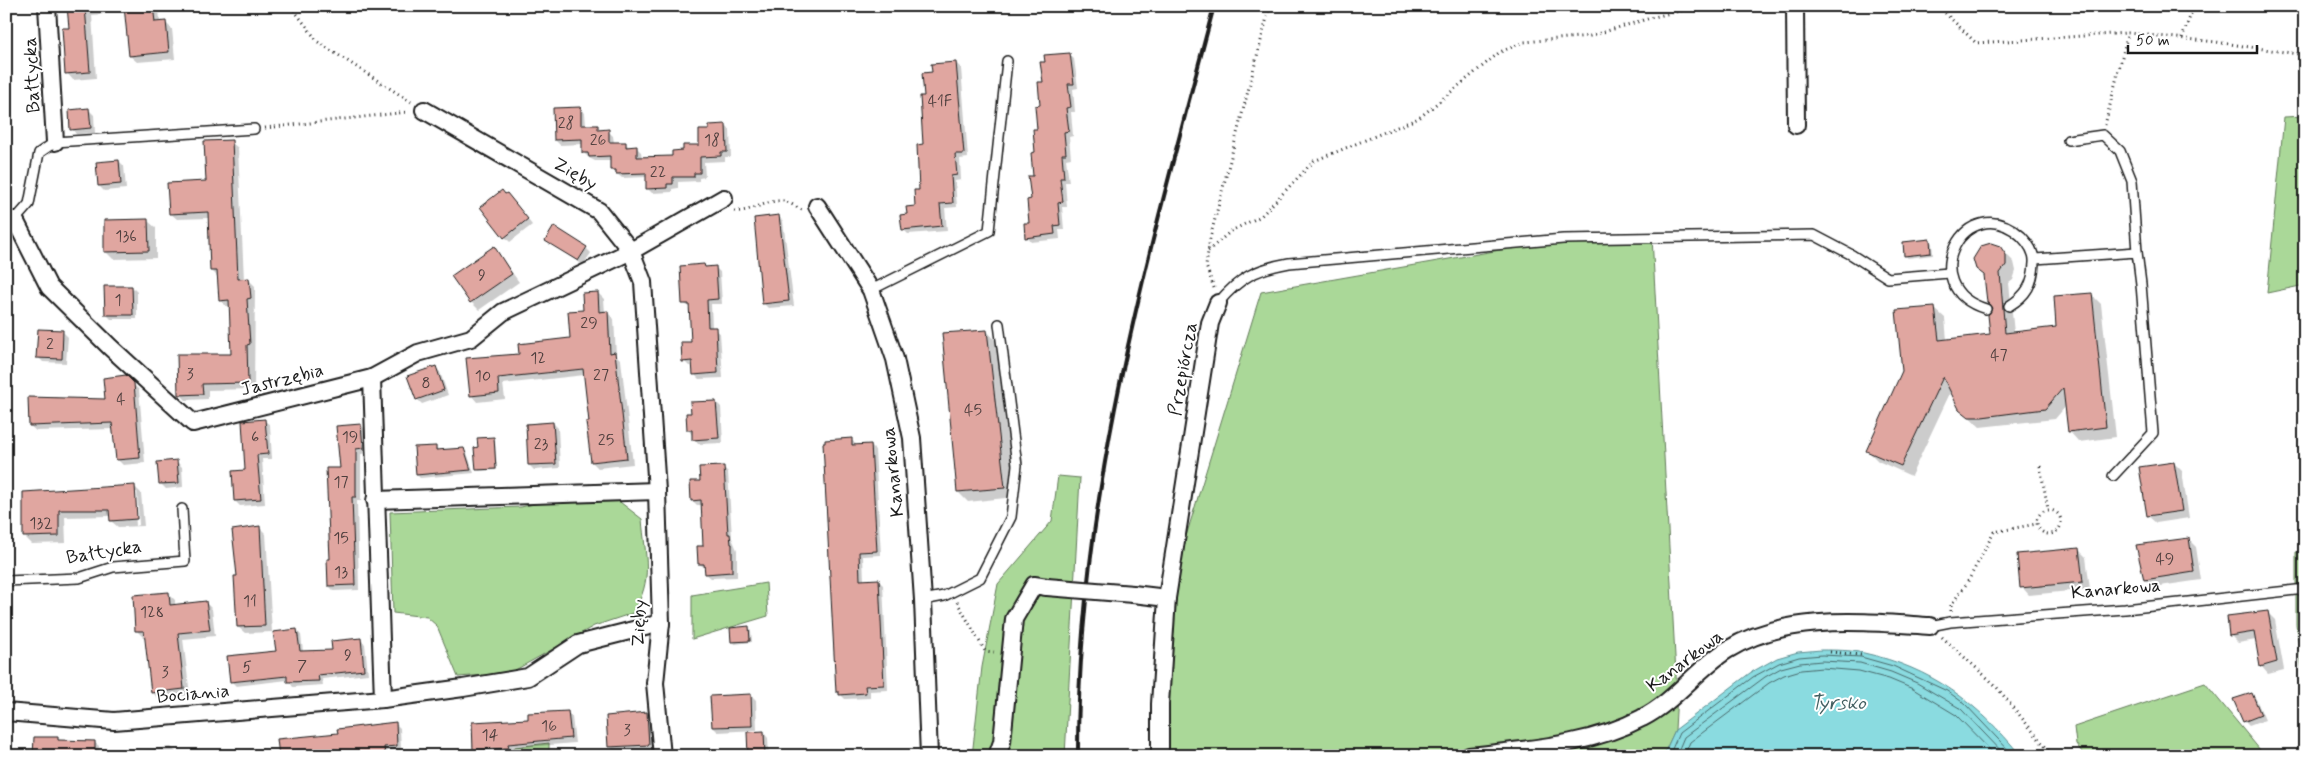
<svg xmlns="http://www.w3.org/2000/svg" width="2311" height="762" viewBox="0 0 2311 762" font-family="Mynerve,sans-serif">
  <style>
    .green { fill: #aad898; stroke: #637a5a }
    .water { fill: #8adbe0; stroke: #5e8f92 }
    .shadow { fill: #0003; fill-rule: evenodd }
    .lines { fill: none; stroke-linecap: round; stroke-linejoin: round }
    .shore { stroke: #48686a; stroke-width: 1 }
    .building { fill: #e0a6a0; stroke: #1c1c1c }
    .lane-casing { stroke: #1c1c1c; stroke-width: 12 }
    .street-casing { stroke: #1c1c1c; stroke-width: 20 }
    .path { stroke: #1c1c1c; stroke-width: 3; stroke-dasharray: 1 4; stroke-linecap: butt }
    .lane { stroke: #fff; stroke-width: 9 }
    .street { stroke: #fff; stroke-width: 16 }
    .rail { stroke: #1c1c1c; stroke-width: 4 }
    .street-bridge-casing { stroke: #1c1c1c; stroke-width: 20; stroke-linecap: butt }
    .street-bridge { stroke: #fff; stroke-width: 16 }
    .labels { text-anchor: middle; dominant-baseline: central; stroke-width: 4; stroke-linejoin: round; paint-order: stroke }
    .number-label { font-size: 16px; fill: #4d3e3d }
    .street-label { font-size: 19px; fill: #1c1c1c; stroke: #fff }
    .water-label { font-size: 20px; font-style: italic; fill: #425f61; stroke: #fff }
  </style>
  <rect width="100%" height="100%" fill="#fff"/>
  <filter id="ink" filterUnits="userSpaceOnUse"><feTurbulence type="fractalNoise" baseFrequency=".02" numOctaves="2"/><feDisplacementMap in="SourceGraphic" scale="10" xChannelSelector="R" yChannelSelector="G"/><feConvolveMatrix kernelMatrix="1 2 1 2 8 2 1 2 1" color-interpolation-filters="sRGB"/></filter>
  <g filter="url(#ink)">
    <!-- green -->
    <g class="green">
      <path d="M2305,116V285L2267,293L2284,117Z"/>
      <path d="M1652,237L1677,693L1675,730L1663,756H1160L1167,598L1261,292L1563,239Z"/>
      <path d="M1058,476L1080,478L1065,756H972L982,667L998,584L1052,521Z"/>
      <path d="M616,499L642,519C645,558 654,578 633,613L594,626L510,673L458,677L437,626L427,617L393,613L390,512L521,507L551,500Z"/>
      <path d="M2296,552L2305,553V696L2296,624Z"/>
      <path d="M766,583L768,616L692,639V595Z"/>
      <path d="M2205,683L2265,756H2085L2076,744L2074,727Z"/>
      <path d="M549,743V756H494L510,754L515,747Z"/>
    </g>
    <!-- water -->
    <path class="water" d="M1821,650C1835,650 1850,650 1864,653C1932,668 1977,702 2021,756H1663L1675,730L1750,673L1777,658L1798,652Z"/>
    <!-- shadow -->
    <g class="shadow">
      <path d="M68,6H103L104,14L92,15L96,78L73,80L67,73L71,29Z"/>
      <path d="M125,6H159L160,23H166L172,29L175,59L137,62L130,56Z"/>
      <path d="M1069,54L1074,59L1078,88L1073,89L1075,112H1071L1073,136L1069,137L1071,158L1066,159L1069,182H1065L1067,207H1062L1064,230H1059L1060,239L1031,242L1027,237L1030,224L1044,83Z"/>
      <path d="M956,63L961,68L968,158L960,159L961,180L955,181L957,207L945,208L947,231L908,234L903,229L908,215L916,207L921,191L925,97L934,74Z"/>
      <path d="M580,108L585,113L586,126H597L602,131H608L613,136L614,143H625L630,148L636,147L641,152L642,158L674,157L700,146L711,131L725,125L730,130L731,157H725V161L704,162L705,177L699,178V181L678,182V188L672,189V192L652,193L647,188V177L622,178L612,170L611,161H595L589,158L584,153L583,144L560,145L555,140Z"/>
      <path d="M89,110L94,115L95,133L76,134L72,129Z"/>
      <path d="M231,142L238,148L244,280H249L255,286L254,389L208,390V399L186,400L180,394L232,355L230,306H226L220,300L218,277L212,271L209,218L177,219L170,213L207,182Z"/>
      <path d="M119,161L124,166L126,189L104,191L99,186Z"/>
      <path d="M512,199L532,225L510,242L505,237Z"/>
      <path d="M778,216L783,221L794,306L768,308L763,303Z"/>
      <path d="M148,221L156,228V258L113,259L105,251Z"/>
      <path d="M1929,240L1932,243L1933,255L1908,258L1905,256Z"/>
      <path d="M547,241L586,248L591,253L583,265Z"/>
      <path d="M494,248L519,282L479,310L471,302Z"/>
      <path d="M2003,251L2014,262L2016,271L2013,280L2009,283L2014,333L2058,328L2091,294L2101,304L2116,437L2079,442L2069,431L2066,406L2055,419L1980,427L1960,408L1951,391L1911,476L1878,461L1868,451L1934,308L1945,318L1947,340L1991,335Z"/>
      <path d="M715,267L720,272L722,304H711L712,328L720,333L723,378L699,379L694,374V366H689L684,361L693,343L690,308L684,303Z"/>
      <path d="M132,287L137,292V319H111L106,314Z"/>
      <path d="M598,293L604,299L605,313H608L614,319L616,355L621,360L633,464L598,468L592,462L585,375L503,384L505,399L477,402L471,395L520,355L571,339L584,311Z"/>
      <path d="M987,331L997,342L1015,497L968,502L958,492L943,334Z"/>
      <path d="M63,332L68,337L66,363L43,362L38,357Z"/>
      <path d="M435,367L440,372L448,395L422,404L417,399Z"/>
      <path d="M126,377L139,390L145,463L123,465L117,459L114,429L36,431L30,426L106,400Z"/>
      <path d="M716,402L721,407L723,443L698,444L688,429L692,414Z"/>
      <path d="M265,421L270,425L272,459H262L265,504L240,506L235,501Z"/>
      <path d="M553,423L558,428L560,468L534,470L529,465Z"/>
      <path d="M361,425L366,430L368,453L361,454V501H357L359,590L334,591L329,586L341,470Z"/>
      <path d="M493,438L495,440L497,470L479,471L477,469Z"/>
      <path d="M851,439L857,446L870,445L875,450L881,555L863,556L864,581L878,580L883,585L888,690L870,691V698L845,699L837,691Z"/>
      <path d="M436,447L439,451L463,449L467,453L474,473L420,478L417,475Z"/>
      <path d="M177,462L182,467L183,487L166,489L161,484Z"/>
      <path d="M2174,463L2182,471L2189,518L2156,523L2148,516Z"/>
      <path d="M723,467L728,472L732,538L737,550V577L711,578L706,574V568L699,564L705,547L702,505H697L692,500L701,482Z"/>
      <path d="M134,486L141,493L144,526L118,527L111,521L110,516L65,517L66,543L32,544L25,537L24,493ZM134,492H137L139,525L136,526Z"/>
      <path d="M260,528L266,534L272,632L245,633L238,627L239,577Z"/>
      <path d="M2188,539L2196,547L2201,580L2153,587L2145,580Z"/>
      <path d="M2078,549L2086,557L2090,589L2029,595L2022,587Z"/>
      <path d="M169,594L175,600V606L206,603L212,609L215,636L183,639L190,695L158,698L152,692L146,637H143L137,631Z"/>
      <path d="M2267,612L2275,620L2284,670L2268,674L2261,666L2256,640L2238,643L2231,636L2228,617Z"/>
      <path d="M749,628L751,630L752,642L735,644L733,641Z"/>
      <path d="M296,630L301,635L303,652L334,651L360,639L365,644L368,674L322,679L323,685L293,687L288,680L236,686L231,681L277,652Z"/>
      <path d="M2251,694L2256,699L2265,720L2249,726L2244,721Z"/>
      <path d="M751,695L756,700L757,730L718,732L713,727Z"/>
      <path d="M567,712L572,717L575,743L513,748V752L479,755L474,750L530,720Z"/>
      <path d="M647,713L654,721L656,753L617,754L609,746Z"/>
      <path d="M395,723L400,728L401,750L388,751V756H280L339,735Z"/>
      <path d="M764,733L768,738L769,756H749Z"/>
      <path d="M57,738L60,741L94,742L99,746L98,756H35Z"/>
      <path d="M171,747L176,752V756H144V750Z"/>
      <path d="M251,749L256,756H220V752Z"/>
      <path d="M902,750L908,756H859L858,751Z"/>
    </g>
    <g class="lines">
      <!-- shore -->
      <g class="shore">
        <path d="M1669,756L1679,733L1753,677L1779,663L1799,657L1822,655L1861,657L1893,666L1947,691L1965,704L2014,756"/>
        <path d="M1676,756L1684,737L1765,677L1781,668L1800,663L1822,661L1860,663L1891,672L1917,683L1961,709L2006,756"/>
        <path d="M1684,756L1690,742L1769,683L1784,675L1801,670L1822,668L1859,671L1889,679L1913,689L1956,715L1996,756"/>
      </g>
    </g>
    <!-- building -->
    <g class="building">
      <path d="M67,6H85L90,72L65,74L62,28H69Z"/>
      <path d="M124,6H153L155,22L166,21L169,52L129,56Z"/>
      <path d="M1070,53L1074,84H1068L1071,107L1066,108L1069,131L1064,132L1066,154H1062L1064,178H1060L1063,202L1058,203L1060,225L1054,226L1055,234L1025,238L1024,223H1029L1027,200L1031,199L1028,176H1033L1031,153L1035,152L1033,129H1037L1035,106L1040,105L1038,82H1043L1040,62H1045L1044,55Z"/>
      <path d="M956,62L964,154H955L957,175L951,176L953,203L940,204L942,226L902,230L900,215L907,214L906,207L915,206L914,190H919L917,145L923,144L920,96H924L922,73L932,72L931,64Z"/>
      <path d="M581,107V125H598V130L609,129V142H626V147L637,146V157L672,156V151L683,150V145H699V130H709V125L726,124L727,152H721V156L700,157V173H694V177H673V184H667V188L646,189V173L616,174V170H610V156L589,157L588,153H582V139L554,140L553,108Z"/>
      <path d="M89,108L91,128L70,130L69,110Z"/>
      <path d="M232,140L238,279L249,278L251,298L247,299L250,344L247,345L248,383L202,384L203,394L178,395L177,354H231L229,300L219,301L217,271H210L208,212L169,214L167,183L206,181L204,141Z"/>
      <path d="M119,160L121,184L98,186L96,162Z"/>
      <path d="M502,190L505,194L507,193L528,219L504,238L480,207Z"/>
      <path d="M779,215L789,301L762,304L754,218Z"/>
      <path d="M148,219L149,251L104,252V220Z"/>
      <path d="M554,226L587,247L578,261L545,241Z"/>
      <path d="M1930,239L1931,253L1904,256L1903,242Z"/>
      <path d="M1991,243L2000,246L2006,255V265L2000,273L2005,333L2056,327L2054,296L2092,293L2106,427L2068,432L2063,388L2045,409L1982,417H1969L1959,409L1943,377L1901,466L1866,451L1902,371L1896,310L1935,307L1939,340L1990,334L1988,315L1992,308L1987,302L1984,275L1976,269L1973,259L1981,246Z"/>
      <path d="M494,246L512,274L470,303L451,276Z"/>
      <path d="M704,264L705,267L716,266L718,299L707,300L708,327H716L718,373L693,375L692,361L682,362L681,342H691L689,304H682L680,266Z"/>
      <path d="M104,286H132L133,315H105Z"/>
      <path d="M598,292L599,312L608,311L610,353L615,352L627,458L591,462L586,422H589L583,369L498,378L499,393L470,396L466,358L519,354L518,344L570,338L568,311L583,310L582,293Z"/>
      <path d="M38,329L63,330L62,359L36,358Z"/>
      <path d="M987,330L1005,488L957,492L942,333Z"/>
      <path d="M436,366L444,390L416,400L407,376Z"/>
      <path d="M126,375L134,383L140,458L116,460L112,423L29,426L28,397L105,399L103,378Z"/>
      <path d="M716,401L719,438L692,440V430H687L686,413H691L690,402Z"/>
      <path d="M265,419L268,454L257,455L261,499L234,501L232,471L245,470L242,421Z"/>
      <path d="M553,422L556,464L528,465L526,424Z"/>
      <path d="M361,424L363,448L356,449V497H352L355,585L328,586L327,559H330L326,468H340L336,426Z"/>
      <path d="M494,437L496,469L476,470L474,448L478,447L477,438Z"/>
      <path d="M852,438V445L871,444L877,551L859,552L860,580L879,579L884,685L865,686L866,693L839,695V692H836L823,443H825V440Z"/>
      <path d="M436,446V450L464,448L471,470L416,475L414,447Z"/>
      <path d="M177,460L179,483L159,484L157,462Z"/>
      <path d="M2174,462L2182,511L2147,516L2139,467Z"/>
      <path d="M724,466L728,534H730L731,544H732V572L705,574L704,564H698L697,546H703L701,500L691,501L690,481H700L699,467Z"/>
      <path d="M135,485L137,519L110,521L109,510H59V536L23,537V492Z"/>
      <path d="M260,526L265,626L237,627L234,576H237L232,530Z"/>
      <path d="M2189,538L2194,572L2144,580L2136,545Z"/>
      <path d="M2079,548L2083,582L2020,588L2017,554Z"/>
      <path d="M169,592L170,605L206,601L210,630L178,633L184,689L151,693L144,631H135L133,595Z"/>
      <path d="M2268,611L2277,662L2260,667L2254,632L2229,636L2227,616Z"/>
      <path d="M749,626L750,641L731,642L730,628Z"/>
      <path d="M297,629L300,651L332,650L331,641L361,638L364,670L318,675L319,681L287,682V676L230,682L227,656L276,651L273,632Z"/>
      <path d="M2252,693L2261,715L2243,722L2233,699Z"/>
      <path d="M751,694L752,726L712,727L710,696Z"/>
      <path d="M568,711L571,738L508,744L509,748L473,750L472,722L528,719V713Z"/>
      <path d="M647,712L649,745L608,747L606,716Z"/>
      <path d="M396,722L397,746L384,747L385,754L279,756L277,739L338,733L337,729Z"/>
      <path d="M764,731L765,756H748L747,732Z"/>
      <path d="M34,737H58V740L95,741V756H33Z"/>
    </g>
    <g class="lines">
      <defs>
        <g id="lane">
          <path d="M2068,140L2103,135L2120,151L2132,181L2137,252"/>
          <path d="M15,220L29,204L39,153L55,142L254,129"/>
          <path d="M2035,259L2137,252L2141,284L2153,433L2113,476"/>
          <path d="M871,290L989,231L1007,61"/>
          <path d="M1218,303C1240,277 1256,269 1289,263L1563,239L1814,235L1852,255L1888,278L1949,273"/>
          <path d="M1986,309C1912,287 1966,187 2021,236C2028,243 2035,252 2034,263C2033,284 2027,295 2009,306"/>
          <path d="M6,581L79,578L113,567L185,561L182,509"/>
          <path d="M923,600L944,596L980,578L1011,517L1017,465L999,324"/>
          <path d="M1930,626L1950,622L2125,609L2305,589"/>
        </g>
        <g id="street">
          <path d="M47,6L55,142"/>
          <path d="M1795,6L1796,125"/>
          <path d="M424,110L599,211L631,251L643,282L657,491L661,623L655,683L662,756"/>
          <path d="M817,206L871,290L895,359L912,438L923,600L929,756"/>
          <path d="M6,221L15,220L49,287L110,347L193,423L372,378L418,353L471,338L503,312L631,251L724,198"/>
          <path d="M372,378L383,699"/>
          <path d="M375,500L657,491"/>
          <path d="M1133,594L1167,598L1160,704V756"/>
          <path d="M1167,598L1210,323L1218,303"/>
          <path d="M6,712L114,721L383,699L463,688L528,677L578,644L661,623"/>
          <path d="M997,756L1002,742L1014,619L1034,585L1047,587"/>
          <path d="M1469,756C1527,749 1589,746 1642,718C1674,702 1697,669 1727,650C1786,613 1864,622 1930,626"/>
        </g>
      </defs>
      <!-- lane casing -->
      <use href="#lane" class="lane-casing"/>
      <!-- street casing -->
      <use href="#street" class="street-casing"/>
      <!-- path -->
      <g class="path">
        <path d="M291,6L318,42L411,102"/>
        <path d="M1938,6L1976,43L2128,33L2216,42L2305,55"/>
        <path d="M2182,38L2194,6"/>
        <path d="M2105,125L2128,33"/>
        <path d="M265,128L408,112"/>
        <path d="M734,211C751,213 767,199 784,201C789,202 796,207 802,210"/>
        <path d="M1208,251L1231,231L1261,216L1314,161L1419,118L1500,52L1524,42L1590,36L1654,17L1701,6"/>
        <path d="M1214,288L1206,266L1210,238L1270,6"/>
        <path d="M2040,466L2048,509"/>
        <circle cx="2049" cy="522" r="12"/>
        <path d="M957,602L985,651L994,652"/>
        <path d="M1951,611V605L1967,583L1994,532L2036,524"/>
        <path d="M1942,637L1994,684L2053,756"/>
        <path d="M1830,652L1861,655"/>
      </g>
      <!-- lane -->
      <use href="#lane" class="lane"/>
      <!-- street -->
      <use href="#street" class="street"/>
      <!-- rail -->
      <path class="rail" d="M1078,756C1077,499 1149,253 1214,6"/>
      <defs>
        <path id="street-bridge" d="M1047,587L1133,594"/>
      </defs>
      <!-- street-bridge casing -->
      <use href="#street-bridge" class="street-bridge-casing"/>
      <!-- street-bridge -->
      <use href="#street-bridge" class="street-bridge"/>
    </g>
  </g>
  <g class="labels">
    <!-- number labels -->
    <g class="number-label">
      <text x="940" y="101">41F</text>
      <text x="566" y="123">28</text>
      <text x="598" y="140">26</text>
      <text x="712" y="140">18</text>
      <text x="658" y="172">22</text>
      <text x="126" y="236">136</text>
      <text x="482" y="275">9</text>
      <text x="118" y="300">1</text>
      <text x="589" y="323">29</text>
      <text x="50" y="344">2</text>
      <text x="1999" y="355">47</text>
      <text x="538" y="358">12</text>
      <text x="190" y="374">3</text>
      <text x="601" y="375">27</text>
      <text x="483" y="376">10</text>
      <text x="426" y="383">8</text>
      <text x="121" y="399">4</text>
      <text x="973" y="410">45</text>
      <text x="255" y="437">6</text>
      <text x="350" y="437">19</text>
      <text x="606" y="440">25</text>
      <text x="541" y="444">23</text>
      <text x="341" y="482">17</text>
      <text x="41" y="523">132</text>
      <text x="341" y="538">15</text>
      <text x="2165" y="559">49</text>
      <text x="341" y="572">13</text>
      <text x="250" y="601">11</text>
      <text x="152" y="612">128</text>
      <text x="348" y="655">9</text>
      <text x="302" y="666">7</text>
      <text x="247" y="667">5</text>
      <text x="165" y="672">3</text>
      <text x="549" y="726">16</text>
      <text x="627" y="730">3</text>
      <text x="490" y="735">14</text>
    </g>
    <!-- street labels -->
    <g class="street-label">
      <text transform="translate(32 75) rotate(-93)">Bałtycka</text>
      <text transform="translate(575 174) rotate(30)">Zięby</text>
      <text transform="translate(1183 369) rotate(-80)">Przepiórcza</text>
      <text transform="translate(282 380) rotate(-14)">Jastrzębia</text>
      <text transform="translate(893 472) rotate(-96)">Kanarkowa</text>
      <text transform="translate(104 552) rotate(-9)">Bałtycka</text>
      <text transform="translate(2116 589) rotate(-5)">Kanarkowa</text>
      <text transform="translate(639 623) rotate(-88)">Zięby</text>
      <text transform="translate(1685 661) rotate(-37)">Kanarkowa</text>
      <text transform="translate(193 694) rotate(-5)">Bociania</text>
    </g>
    <!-- water labels -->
    <g class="water-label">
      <text x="1838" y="703">Tyrsko</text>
    </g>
  </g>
  <!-- margin -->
  <rect width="2311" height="762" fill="none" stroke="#fff" stroke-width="25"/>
  <rect x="12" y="12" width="2286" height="737" fill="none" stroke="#1c1c1c" stroke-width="2" filter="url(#ink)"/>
  <!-- scale -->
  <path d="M2128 45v8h129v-8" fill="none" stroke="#1c1c1c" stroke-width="2.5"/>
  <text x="2136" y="45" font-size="15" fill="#1c1c1c" stroke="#ffffff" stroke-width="4" paint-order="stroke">50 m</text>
</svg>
